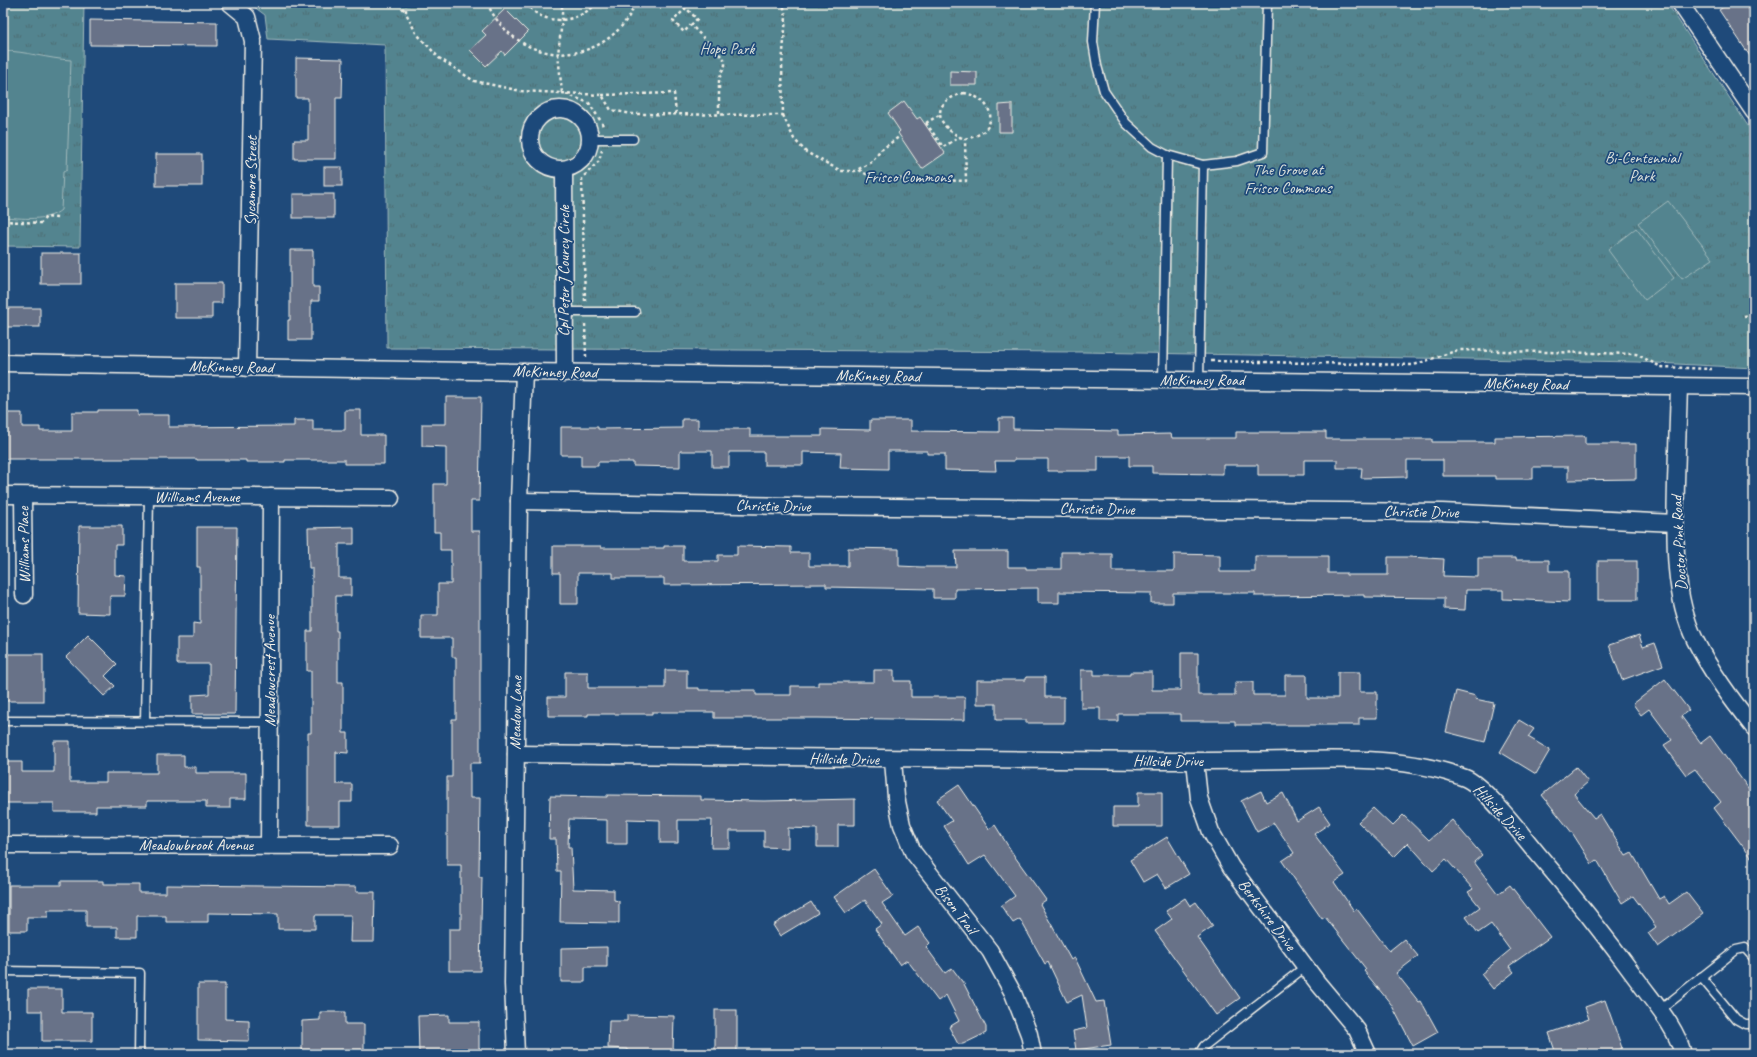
<svg xmlns="http://www.w3.org/2000/svg" width="1757" height="1057" viewBox="0 0 1757 1057" font-family="Caveat,sans-serif">
  <style>
    .grass { fill: url(#grass-tufts); stroke: #a3babc }
    .garden { fill: #52848f; stroke: #a3babc }
    .building { fill: #687288; stroke: #f4f1e8 }
    .lines { fill: none; stroke-linecap: round; stroke-linejoin: round }
    .service-casing { stroke: #f4f1e8; stroke-width: 11 }
    .minor-casing { stroke: #f4f1e8; stroke-width: 19 }
    .path { stroke: #f4f1e8; stroke-width: 2.5; stroke-dasharray: 3 3; stroke-linecap: butt }
    .service { stroke: #1f4a7a; stroke-width: 8 }
    .minor { stroke: #1f4a7a; stroke-width: 16 }
    .labels { text-anchor: middle; dominant-baseline: central; stroke-width: 3.5; stroke-linejoin: round; paint-order: stroke }
    .park-label { font-size: 16px; fill: #dce1db; stroke: #1f4a7a }
    .street-label { font-size: 16px; fill: #f4f1e8; stroke: #1f4a7a }
  </style>
  <defs>
    <pattern id="grass-tufts" width="24" height="20" patternUnits="userSpaceOnUse"><rect width="24" height="20" fill="#52848f"/><path d="M3 7l-1-3M5 7V3M7 7l1-3M15 17l-1-3M17 17v-4M19 17l1-3" fill="none" stroke="#4e6c72"/></pattern>
  </defs>
  <rect width="100%" height="100%" fill="#1f4a7a"/>
  <filter id="ink" filterUnits="userSpaceOnUse"><feTurbulence type="fractalNoise" baseFrequency=".025" numOctaves="2"/><feDisplacementMap in="SourceGraphic" scale="8" xChannelSelector="R" yChannelSelector="G"/><feConvolveMatrix kernelMatrix="1 2 1 2 8 2 1 2 1" color-interpolation-filters="sRGB"/></filter>
  <g filter="url(#ink)">
    <!-- grass -->
    <g class="grass">
      <path d="M3,3H84L80,247L3,246Z"/>
      <path d="M249,3H1667L1754,135V368L1637,362L1083,352L387,348L385,45L268,39L265,15Z"/>
    </g>
    <!-- garden -->
    <g class="garden">
      <path d="M3,51C26,51 48,59 71,60L67,170L63,172L61,210C47,222 21,218 3,217Z"/>
      <path d="M1668,201L1713,259L1682,279L1638,223Z"/>
      <path d="M1636,228L1674,278L1645,300L1608,250Z"/>
    </g>
    <!-- building -->
    <g class="building">
      <path d="M1729,3H1745L1754,17V62L1719,10Z"/>
      <path d="M505,9L528,32L505,55L502,51L486,66L470,50L486,35L482,31Z"/>
      <path d="M90,20L217,22V46L90,45Z"/>
      <path d="M296,58L343,59L342,98H336V159H294V140H308V98H296Z"/>
      <path d="M950,71L977,72V85H950Z"/>
      <path d="M904,101L917,119L920,117L945,153L922,169L898,133L900,131L888,113Z"/>
      <path d="M1012,104V132H999V105Z"/>
      <rect x="156" y="154" width="46" height="32"/>
      <rect x="324" y="167" width="18" height="19"/>
      <rect x="293" y="194" width="41" height="24"/>
      <path d="M290,250H313V287H319V301H311V340H288V320H290Z"/>
      <rect x="41" y="253" width="40" height="31"/>
      <path d="M175,283H222V303H212V318H175Z"/>
      <rect x="4" y="308" width="36" height="19"/>
      <path d="M446,397H481L479,501H471V531H480V763H470V798H480L479,877H482L480,971H449V929H461V865H447V777H452V719H456V657H452V638H421V615H438V584H451V550H440V532H434V484H446V447L422,446V424H446Z"/>
      <path d="M98,410H137V415H169V427L294,426V420H313V430H345V410H361V435H384V464H345V460H285V462H246V460H197V459H3V413H22V427H40V431H72V412H98Z"/>
      <path d="M999,418H1013V429L1118,431V435L1171,434L1172,438H1236V432H1326V439H1432V442H1495V437L1585,436V444H1636V479L1568,480V467H1533V479H1495V476H1443V460H1407V477L1361,478L1362,468H1337V460H1304V475H1258V465H1223V474L1152,473V466H1129V456H1098V471H1048V459H1014V461H995L996,471L945,470V454H927V451H888V469L840,468L841,453L803,452V465H764V452H729V467H712V451H680V467L633,466V462H598V466H581V455H561V427H598V429L682,428V419H698V429H750V436H822V429L870,430V420H911V431L999,432Z"/>
      <path d="M79,526H122V545H115V575L126,576L125,596H110V614L78,613Z"/>
      <path d="M197,527H237L235,714H192V695L209,694V664H177V638H193V623L200,624V567H197Z"/>
      <path d="M354,527V544H339V578H351V596H336V631H338V682H343V733H348V753L336,752V784H352V802H340V825H308V733H311V671H307V631H312V568H309L308,528Z"/>
      <path d="M553,546H601V548H664V546H683V561H718V555H737V546L791,547V553H809V566H848V548L899,549V566L921,567H956L955,551H1008V567H1026V569H1061V552H1079V554H1112V571H1174V554L1220,555V572H1255V556H1328V573H1346V575H1388V557H1409L1444,559L1443,576L1478,577V558H1516V560H1549V571H1569V602L1503,599V590H1466L1465,610L1444,609V598L1364,597V595L1255,596V593H1173V603H1151V593L1059,592V603H1038V588L955,589V598H933V589L826,587V584L664,585V578H613V573H578V604H560V573H553Z"/>
      <rect x="1598" y="561" width="39" height="39"/>
      <path d="M88,635L117,664L105,676L115,686L104,696L66,657Z"/>
      <path d="M1639,635L1643,647L1655,643L1663,665L1622,680L1609,645Z"/>
      <path d="M1181,653H1198V695H1235V682H1253V695H1285V675H1307V698H1338V672H1360V692H1377V718H1359V725H1235V721H1181V714H1118V721H1100V708H1081V670H1094V675H1130V672H1152V690H1181Z"/>
      <rect x="4" y="654" width="39" height="47"/>
      <path d="M665,670H687V688H699V690H756V695H791V686H818V682H874V670H894V681H911V697H965V720L818,718H714V712H652V714H588V716H548V697H565V672H588V688H665Z"/>
      <path d="M1026,677H1045V697H1064V723H1026V720H996V704H977V680H1026Z"/>
      <path d="M1665,679L1689,710L1681,716L1701,743L1710,736L1754,796V861L1714,808L1721,802L1695,769L1686,775L1664,745L1672,740L1649,709L1641,715L1633,704Z"/>
      <path d="M1456,691L1476,696L1475,699L1494,703L1485,742L1446,732Z"/>
      <path d="M1519,720L1534,729L1528,737L1550,750L1536,774L1500,752Z"/>
      <path d="M54,741H70V782H106V773H157V755H184V767H196V773H246V799H230V808H206V801H147V806H96V812H54V803H3V762H22V772H54Z"/>
      <path d="M1576,767L1588,782L1574,794L1594,818L1600,814L1626,856L1632,853L1659,899L1664,896L1669,904L1686,892L1703,914L1658,947L1648,933L1656,927L1633,896L1622,903L1597,860L1592,864L1573,834L1542,795Z"/>
      <path d="M959,785L989,829L995,825L1015,857L1046,900L1040,904L1071,960L1075,958L1096,1002L1104,1001L1111,1045L1076,1050L1073,1031L1087,1028L1082,995L1067,1002L1048,962L1045,964L1020,919L1013,923L1001,906L1015,896L985,855L969,865L944,826L952,821L937,800Z"/>
      <path d="M1261,791L1266,802L1283,793L1297,821L1319,807L1330,823L1314,834L1345,875L1334,882L1354,911L1357,909L1389,951L1404,939L1418,956L1396,973L1419,1002L1421,1001L1438,1032L1413,1046L1391,1004L1364,971L1366,969L1325,917L1322,919L1282,861L1294,853L1274,823L1257,832L1241,801Z"/>
      <path d="M1138,792H1162V826H1113V807H1138Z"/>
      <path d="M607,795L701,796V800L764,801L855,799V825H838V847H817V829L788,828V848L764,847V831H730V848H711L712,820H678V843H660V820L627,819V844H607V820L569,819L568,847H571L573,889L614,890V900L619,901V923L560,922L561,871H557L556,839H549L550,796L607,797Z"/>
      <path d="M1373,808L1392,826L1403,815L1429,840L1452,820L1482,855L1474,862L1498,894L1510,885L1550,937L1509,966L1514,972L1493,989L1481,974L1510,950L1491,924L1478,933L1466,917L1480,907L1468,892L1473,889L1446,859L1433,871L1408,843L1394,857L1358,822Z"/>
      <path d="M1167,837L1189,874L1166,888L1157,874L1143,882L1130,860Z"/>
      <path d="M874,869L893,896L882,903L905,936L918,927L930,943L926,947L945,973L952,968L964,984L986,1027V1033L963,1044H958L949,1027L959,1021L946,995L938,1001L907,960L900,965L875,929L882,924L865,900L846,913L834,897Z"/>
      <path d="M61,881H103V884H139V893H166V885L356,887V892H375L374,942H350L351,915H315V929H278V914L208,913V922H166V916H137V937H117V927H86V910H48V917H27V931H9V885H61Z"/>
      <path d="M1185,898L1190,906L1196,902L1213,926L1197,937L1240,998L1216,1015L1155,931L1172,919L1166,911Z"/>
      <path d="M811,902L818,913L780,936L773,925Z"/>
      <path d="M607,947V967H585V982H561V948Z"/>
      <path d="M198,984H225V1019L249,1020V1041L198,1040Z"/>
      <path d="M28,989H62V1012H92V1041H42V1011H28Z"/>
      <path d="M1605,1000L1622,1048L1605,1054H1556L1549,1033L1589,1019L1585,1007Z"/>
      <rect x="715" y="1010" width="22" height="44"/>
      <path d="M320,1012H345V1024H364V1050H302V1021L320,1020Z"/>
      <path d="M449,1015V1022H479V1054H419L418,1016Z"/>
      <path d="M627,1015L674,1016L673,1054L627,1053V1049L608,1048L609,1021H627Z"/>
    </g>
    <g class="lines">
      <defs>
        <g id="service">
          <path d="M1095,3L1093,42L1097,66L1104,91L1126,123L1152,147L1167,155L1203,165L1237,161L1263,152L1267,3"/>
          <path d="M590,139H633"/>
          <path d="M565,312H635"/>
          <path d="M1163,380L1167,155"/>
          <path d="M1199,380L1203,165"/>
          <path d="M3,721L270,722"/>
          <path d="M145,722L149,497"/>
          <path d="M3,971L140,973L139,1054"/>
          <path d="M1701,977L1736,1019L1745,1024H1754"/>
          <path d="M1660,1010L1736,950L1745,948L1754,958"/>
          <path d="M1199,1054L1204,1046L1305,967"/>
        </g>
        <g id="minor">
          <path d="M230,3L247,17L253,41L247,368"/>
          <path d="M1680,3L1754,112"/>
          <circle cx="560" cy="139" r="30"/>
          <path d="M564,169L565,373"/>
          <path d="M3,363L524,372L1754,387"/>
          <path d="M1679,386C1678,418 1677,450 1676,482C1675,534 1672,593 1695,640C1711,672 1732,700 1754,728"/>
          <path d="M3,495L391,498"/>
          <path d="M23,496L24,595"/>
          <path d="M519,501L791,506L1442,512L1675,523"/>
          <path d="M516,754C728,757 940,760 1152,761C1198,761 1244,761 1290,760C1347,759 1410,757 1465,778C1485,786 1522,835 1537,853C1573,895 1606,937 1639,982C1655,1004 1676,1027 1683,1054"/>
          <path d="M893,760L896,797L902,825L913,852L990,951L1013,993L1029,1034L1033,1054"/>
          <path d="M1195,761L1199,798L1211,832L1231,867L1317,982L1357,1030L1368,1054"/>
          <path d="M3,845L390,846"/>
          <path d="M269,845L271,497"/>
          <path d="M516,1054L513,984L519,501L524,372"/>
        </g>
      </defs>
      <!-- service casing -->
      <use href="#service" class="service-casing"/>
      <!-- minor casing -->
      <use href="#minor" class="minor-casing"/>
      <!-- path -->
      <g class="path">
        <path d="M399,3L406,13"/>
        <path d="M406,3V13L416,33L439,58L474,81L521,91L562,93L558,54L562,21V3"/>
        <path d="M487,3C518,70 606,71 636,3"/>
        <path d="M526,3C544,28 578,23 597,3"/>
        <path d="M691,25L697,19L686,8L673,21L684,32L691,25L725,60V65L719,79V114"/>
        <path d="M562,93L602,95L611,110L632,114L783,115L782,64L786,17L783,3"/>
        <path d="M964,93C978,95 995,107 989,124C986,133 974,137 965,139C936,128 928,102 964,93Z"/>
        <path d="M566,94L589,103L602,123L603,127"/>
        <path d="M602,95L674,93L676,114"/>
        <path d="M783,115L794,139L806,152L841,171H855L872,162L881,150L900,136"/>
        <path d="M926,123L943,147L960,137"/>
        <path d="M926,123L939,115"/>
        <path d="M859,170L873,178L966,181L965,139"/>
        <path d="M3,221L41,223L46,217L58,218"/>
        <path d="M585,301L582,178L599,161L602,150"/>
        <path d="M1744,316L1754,314"/>
        <path d="M585,324L586,357"/>
        <path d="M1211,361L1414,365L1458,350L1636,354L1661,367L1712,369"/>
      </g>
      <!-- service -->
      <use href="#service" class="service"/>
      <!-- minor -->
      <use href="#minor" class="minor"/>
    </g>
  </g>
  <g class="labels">
    <!-- park labels -->
    <g class="park-label">
      <text x="727" y="49">Hope Park</text>
      <text x="1642" y="158">Bi-Centennial<tspan x="1642" dy="18">Park</tspan></text>
      <text x="1288" y="170">The Grove at<tspan x="1288" dy="18">Frisco Commons</tspan></text>
      <text x="908" y="177">Frisco Commons</text>
    </g>
    <!-- street labels -->
    <g class="street-label">
      <text transform="translate(251 181) rotate(-89)">Sycamore Street</text>
      <text transform="translate(564 271) rotate(-90)">Cpl Peter J Courcy Circle</text>
      <text transform="translate(231 367) rotate(1)">McKinney Road</text>
      <text transform="translate(555 372) rotate(1)">McKinney Road</text>
      <text transform="translate(878 376) rotate(1)">McKinney Road</text>
      <text x="1202" y="380">McKinney Road</text>
      <text transform="translate(1526 384) rotate(1)">McKinney Road</text>
      <text x="197" y="497">Williams Avenue</text>
      <text transform="translate(773 506) rotate(1)">Christie Drive</text>
      <text transform="translate(1097 509) rotate(1)">Christie Drive</text>
      <text transform="translate(1421 512) rotate(1)">Christie Drive</text>
      <text transform="translate(1679 543) rotate(-93)">Doctor Pink Road</text>
      <text transform="translate(24 545) rotate(-91)">Williams Place</text>
      <text transform="translate(270 671) rotate(-90)">Meadowcrest Avenue</text>
      <text transform="translate(516 713) rotate(-89)">Meadow Lane</text>
      <text transform="translate(844 759) rotate(1)">Hillside Drive</text>
      <text x="1168" y="761">Hillside Drive</text>
      <text transform="translate(1500 812) rotate(47)">Hillside Drive</text>
      <text x="196" y="845">Meadowbrook Avenue</text>
      <text transform="translate(956 909) rotate(52)">Bison Trail</text>
      <text transform="translate(1267 915) rotate(53)">Berkshire Drive</text>
    </g>
  </g>
  <!-- margin -->
  <rect width="1757" height="1057" fill="none" stroke="#1f4a7a" stroke-width="16"/>
  <rect x="8" y="8" width="1741" height="1041" fill="none" stroke="#f4f1e8" stroke-width="1.5" filter="url(#ink)"/>
</svg>
